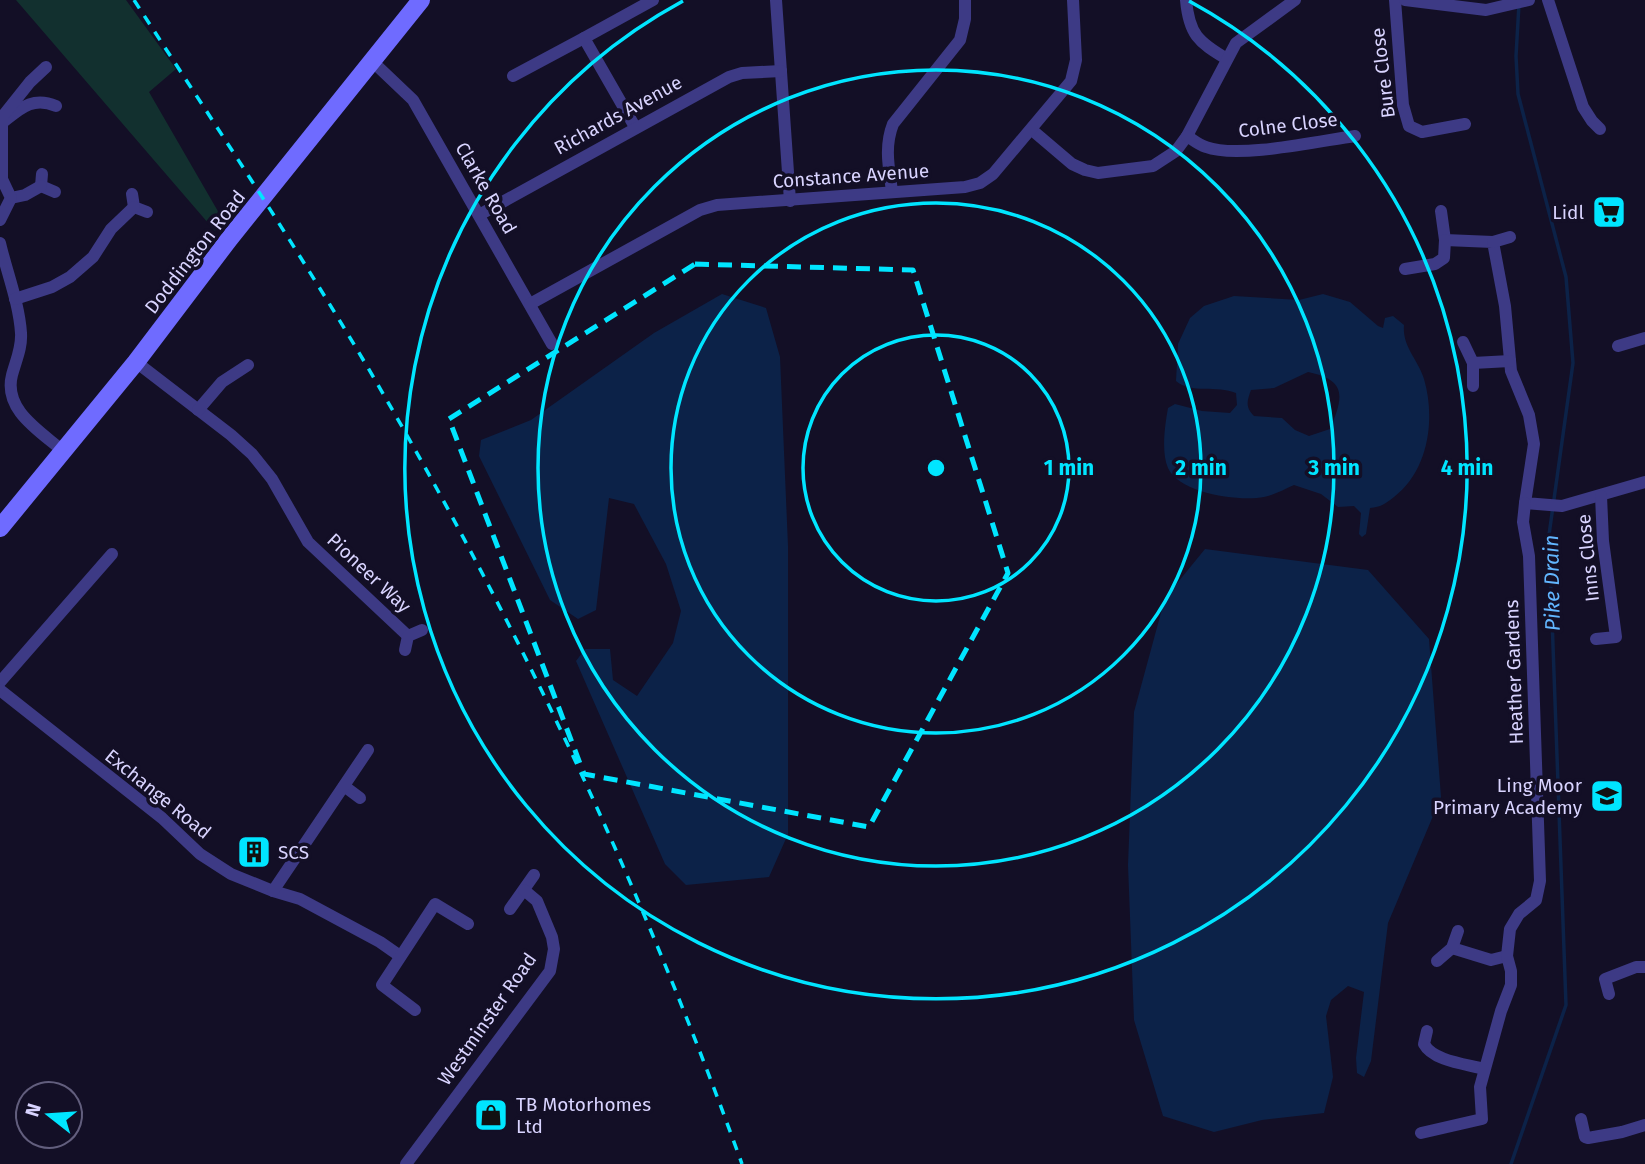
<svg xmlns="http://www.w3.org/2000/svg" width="1645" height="1164" viewBox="0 0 1645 1164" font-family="'Fira Sans',sans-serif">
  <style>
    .green { fill: #12302f }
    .water { fill: #0c2248; fill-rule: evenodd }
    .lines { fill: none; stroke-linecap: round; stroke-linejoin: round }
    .stream { stroke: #0c2248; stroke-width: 3.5 }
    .minor { stroke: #3d3a85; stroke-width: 12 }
    .secondary { stroke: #6f6bff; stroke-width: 18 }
    .rail { stroke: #00e5ff; stroke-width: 3.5; stroke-dasharray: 10 9; stroke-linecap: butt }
    .marked { fill: none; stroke: #00e5ff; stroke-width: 5; stroke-dasharray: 14 9; stroke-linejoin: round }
    .ring { fill: none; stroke: #00e5ff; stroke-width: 3.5 }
    .labels { text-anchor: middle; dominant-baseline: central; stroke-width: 7; stroke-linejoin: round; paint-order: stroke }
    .street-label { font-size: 19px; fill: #d9d4ff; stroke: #130f26 }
    .poi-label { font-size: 19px; fill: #d9d4ff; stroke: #130f26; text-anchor: end }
    .water-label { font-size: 21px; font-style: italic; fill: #62b6ff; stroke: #130f26 }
    .centre { fill: #00e5ff; stroke: #130f26; stroke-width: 3.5 }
    .ring-label { font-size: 21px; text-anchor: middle; font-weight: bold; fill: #00e5ff; stroke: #130f26; stroke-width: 7; stroke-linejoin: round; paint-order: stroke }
  </style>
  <rect width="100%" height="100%" fill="#130f26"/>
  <!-- green -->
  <path class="green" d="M16,0H126L176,69L149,92L223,220L215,231Z"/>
  <!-- water -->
  <g class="water">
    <path d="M722,294L766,308L780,357L788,546V834L769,877L686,885L665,864L576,661L585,649H610L613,680L637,696L673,643L681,611L666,564L634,504L609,498L596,610L578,619L550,600L479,456L481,440L531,420L654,333Z"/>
    <path d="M1323,294L1350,302L1378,326L1383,328L1385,318L1393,316L1404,325C1402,347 1418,359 1424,379C1436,420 1428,471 1394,497C1385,504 1381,507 1370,508L1366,534L1362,537L1359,534L1361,513L1354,506L1338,507L1321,494L1294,485C1285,489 1274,495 1264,497C1239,502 1179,493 1168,468C1161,452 1165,425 1168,408L1175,404L1202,411L1230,413L1237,405L1236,393C1217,385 1191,394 1176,381L1178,344L1190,318L1204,306L1234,296L1299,300ZM1308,372C1348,380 1343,398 1330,429L1309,436L1295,430L1282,418L1254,416C1245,407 1247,401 1251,390L1274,388Z"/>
    <path d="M1205,549L1368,570L1429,639L1441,797L1388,923L1371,1061L1364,1077L1357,1073L1356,1058L1364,992L1348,986L1331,1000L1326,1016L1333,1077L1324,1113L1262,1120L1214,1132L1163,1116L1134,1020L1128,865L1134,712L1165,598Z"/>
  </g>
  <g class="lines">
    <!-- stream -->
    <path class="stream" d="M1511,1164L1566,1005L1549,535L1573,363L1566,277L1518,94L1516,56L1519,4"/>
    <!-- minor -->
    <g class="minor">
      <path d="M776,0L790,201"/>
      <path d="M1186,0C1189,34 1198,42 1227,59"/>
      <path d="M1395,0L1403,105L1409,126L1422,132L1465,124"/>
      <path d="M1405,0L1486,10L1529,0"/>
      <path d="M1548,0L1583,107L1592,121L1600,129"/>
      <path d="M372,61L413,100L552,344"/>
      <path d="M513,76L584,38"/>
      <path d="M2,123C20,109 32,96 56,106"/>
      <path d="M635,127L584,38L653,0"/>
      <path d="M1032,130L1072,164L1085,170L1098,173L1153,166L1176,151L1187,136L1236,43L1295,0"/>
      <path d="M1187,136C1193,140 1199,145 1206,147C1238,159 1319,141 1355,136"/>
      <path d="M42,174L41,186L55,192"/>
      <path d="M892,191C889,168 884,147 893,124L960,40L965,19V0"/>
      <path d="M132,194L134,207L147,212"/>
      <path d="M11,198L25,195L41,186"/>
      <path d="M1441,211L1445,240L1493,242L1505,306L1511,371L1529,415L1534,444L1525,503L1562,506L1645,482"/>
      <path d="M479,215L729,77L742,73L781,71"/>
      <path d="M0,220L11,198L2,179V117L30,82L46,67"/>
      <path d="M1493,242L1510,237"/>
      <path d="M0,243C7,273 19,303 21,333C22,348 16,360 12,375C3,410 40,431 63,451"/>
      <path d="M1405,269L1435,264L1444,258L1445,240"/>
      <path d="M15,299L52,287L70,277L93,257L111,229L134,207"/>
      <path d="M530,304L700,210L717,205L965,187L980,183L993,174L1071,81L1076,60L1073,0"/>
      <path d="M1463,342L1473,363"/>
      <path d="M1618,346L1645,338"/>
      <path d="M136,362L231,435L252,454L272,479L308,542L408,636"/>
      <path d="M1473,386V363L1510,361"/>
      <path d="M198,410L222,382L248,365"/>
      <path d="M1596,639L1616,637L1603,541L1601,496"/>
      <path d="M405,650L408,636L422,630"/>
      <path d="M0,682L112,554"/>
      <path d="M0,690L162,818L200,854L231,874L273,891L300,899L380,942L400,956"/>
      <path d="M344,786L360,798"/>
      <path d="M273,891L368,750"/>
      <path d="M510,909L534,875"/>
      <path d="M1452,948L1491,960L1507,956"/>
      <path d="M1437,961L1452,948L1458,931"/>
      <path d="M1609,994L1605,979L1636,967H1645"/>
      <path d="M415,1010L382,985L435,904L468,924"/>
      <path d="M1427,1031L1424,1044C1433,1061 1466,1064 1484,1069"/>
      <path d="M1581,1119L1585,1137L1588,1138L1622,1132L1645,1125"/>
      <path d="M1421,1133L1482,1119L1480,1087L1501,1011L1511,985V971L1507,956L1510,929L1519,914L1536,900L1540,881L1529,556L1523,522L1525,503"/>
      <path d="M406,1164L550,971L554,949L552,937L537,901L524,890"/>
    </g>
    <!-- secondary -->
    <path class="secondary" d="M0,528L136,362L230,238L421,0"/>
    <!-- rail -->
    <path class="rail" d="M134,0C219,131 307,262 385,397C527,642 646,898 742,1164"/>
  </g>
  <!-- marked area -->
  <path class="marked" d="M695,264L913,270L1008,573L869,827L584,774L449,419Z"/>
  <!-- distance rings -->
  <g class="ring">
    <circle cx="936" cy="468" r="133"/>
    <circle cx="936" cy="468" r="265"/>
    <circle cx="936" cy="468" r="398"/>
    <path d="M1189 1A531 531 0 1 1 683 1"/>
  </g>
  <!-- icons -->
  <defs>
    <symbol id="supermarket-square" viewBox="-11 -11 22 22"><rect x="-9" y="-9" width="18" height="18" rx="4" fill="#00e5ff" stroke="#130f26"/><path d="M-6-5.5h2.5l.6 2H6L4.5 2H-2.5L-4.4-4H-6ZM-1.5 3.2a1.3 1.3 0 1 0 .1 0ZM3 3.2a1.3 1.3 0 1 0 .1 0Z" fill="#111"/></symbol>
    <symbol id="school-square" viewBox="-11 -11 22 22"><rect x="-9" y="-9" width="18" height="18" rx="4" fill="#00e5ff" stroke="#130f26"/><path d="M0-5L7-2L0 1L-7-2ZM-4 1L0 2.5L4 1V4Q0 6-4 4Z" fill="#111"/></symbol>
    <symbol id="building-square" viewBox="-11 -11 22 22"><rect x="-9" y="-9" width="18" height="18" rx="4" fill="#00e5ff" stroke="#130f26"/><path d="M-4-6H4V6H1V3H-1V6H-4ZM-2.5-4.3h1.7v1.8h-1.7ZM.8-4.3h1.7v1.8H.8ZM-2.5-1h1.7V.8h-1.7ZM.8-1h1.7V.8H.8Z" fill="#111"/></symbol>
    <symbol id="shop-square" viewBox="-11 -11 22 22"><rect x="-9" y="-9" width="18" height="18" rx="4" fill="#00e5ff" stroke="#130f26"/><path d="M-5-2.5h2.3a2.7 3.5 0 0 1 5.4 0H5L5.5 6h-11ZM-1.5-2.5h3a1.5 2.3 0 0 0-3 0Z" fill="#111"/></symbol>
  </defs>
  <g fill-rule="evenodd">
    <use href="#supermarket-square" x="1590" y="193" width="38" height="38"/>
    <use href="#school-square" x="1588" y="777" width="38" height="38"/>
    <use href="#building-square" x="235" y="833" width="38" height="38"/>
    <use href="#shop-square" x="472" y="1096" width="38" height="38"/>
  </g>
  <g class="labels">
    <!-- street labels -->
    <g class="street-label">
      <text transform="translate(1383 73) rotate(-97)">Bure Close</text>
      <text transform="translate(618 115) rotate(-29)">Richards Avenue</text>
      <text transform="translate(1288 125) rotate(-7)">Colne Close</text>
      <text transform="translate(851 176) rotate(-4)">Constance Avenue</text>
      <text transform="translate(486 188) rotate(60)">Clarke Road</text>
      <text transform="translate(195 252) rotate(-52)">Doddington Road</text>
      <text transform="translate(1588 558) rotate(-96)">Inns Close</text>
      <text transform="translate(369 573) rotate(43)">Pioneer Way</text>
      <text transform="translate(1514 672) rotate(-92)">Heather Gardens</text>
      <text transform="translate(158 794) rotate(39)">Exchange Road</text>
      <text transform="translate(487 1019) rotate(-55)">Westminster Road</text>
    </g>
    <!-- poi labels -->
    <g class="poi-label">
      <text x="1584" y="212">Lidl</text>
      <text x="1582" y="785">Ling Moor<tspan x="1582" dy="22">Primary Academy</tspan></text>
      <text x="278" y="852" text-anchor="start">SCS</text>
      <text x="516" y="1104" text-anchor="start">TB Motorhomes<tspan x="516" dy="22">Ltd</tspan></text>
    </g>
    <!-- water labels -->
    <g class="water-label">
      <text transform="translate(1552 583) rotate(-91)">Pike Drain</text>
    </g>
  </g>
  <circle cx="936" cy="468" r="10" class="centre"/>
  <g class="ring-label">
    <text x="1069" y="475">1 min</text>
    <text x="1201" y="475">2 min</text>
    <text x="1334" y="475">3 min</text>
    <text x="1467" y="475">4 min</text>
  </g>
  <!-- north arrow -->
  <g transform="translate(49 1115) rotate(287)"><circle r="33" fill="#130f26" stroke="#625e7d" stroke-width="2"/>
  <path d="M0-5L12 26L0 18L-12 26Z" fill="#00e5ff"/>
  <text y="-10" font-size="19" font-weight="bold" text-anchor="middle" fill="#d9d4ff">N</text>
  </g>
</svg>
